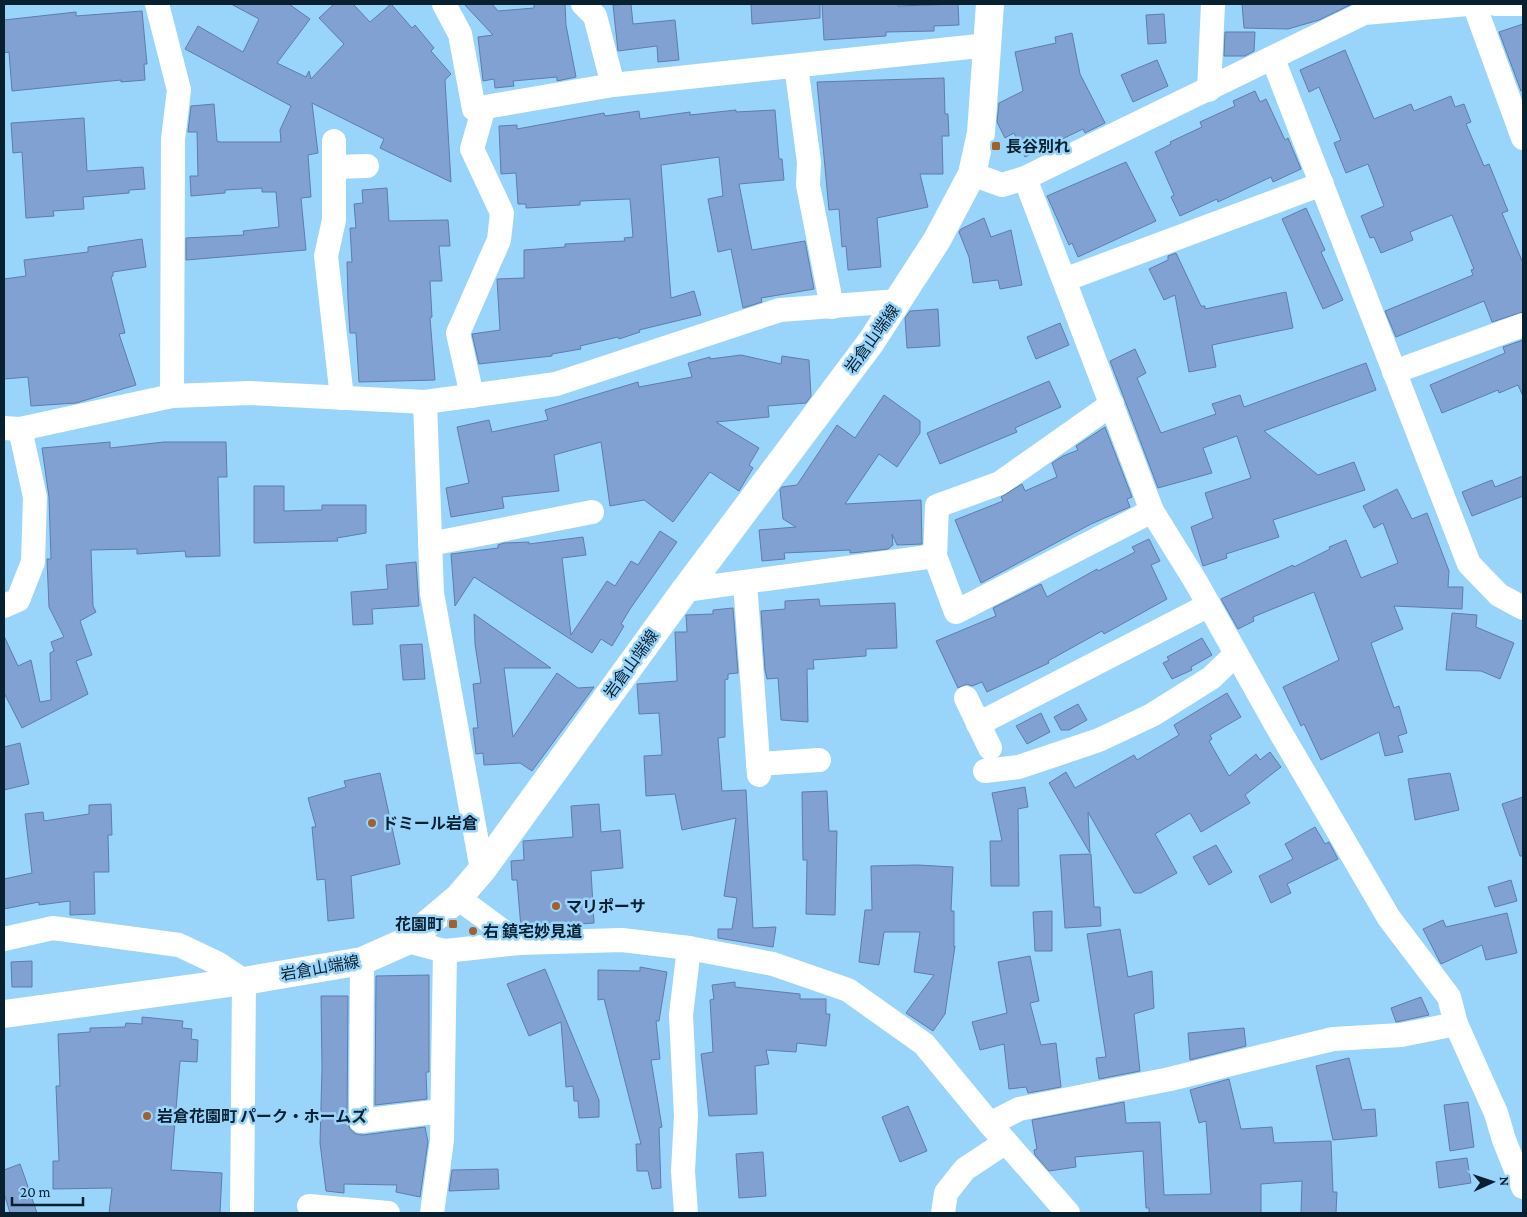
<svg xmlns="http://www.w3.org/2000/svg" width="1527" height="1217" viewBox="0 0 1527 1217" font-family="'Crimson Pro','Noto Sans JP',serif">
  <style>
    .building { fill: #80a1d2; stroke: #5e7dac }
    .lines { fill: none; stroke-linecap: round; stroke-linejoin: round }
    .minor { stroke: #fff; stroke-width: 24 }
    .secondary { stroke: #fff; stroke-width: 28 }
    .poi-dot { fill: #a1612a; stroke: #99d4fb; stroke-width: 2 }
    .labels { text-anchor: middle; dominant-baseline: central; stroke-width: 5; stroke-linejoin: round; paint-order: stroke }
    .poi-label { font-size: 16px; font-weight: bold; fill: #08202f; stroke: #99d4fb; text-anchor: start }
    .street-label { font-size: 16px; fill: #08202f; stroke: #99d4fb }
  </style>
  <rect width="100%" height="100%" fill="#99d4fb"/>
  <!-- building -->
  <g class="building">
    <path d="M231,4H289L310,19L277,63L306,77L309,71L311,79L344,44L319,18L334,4H353L370,22L391,4L412,28L415,25L434,48L431,51L451,74L445,80L451,182L380,148L384,139L312,103L318,153L308,155L311,197L301,198L306,250L186,260V238L244,235L243,231L279,227L276,192H262V188L225,190V193L191,196L190,176H198L197,132H188L191,106L214,104L217,141L220,142H281L280,130L291,106L185,49L198,26L243,52L259,19Z"/>
    <path d="M464,4H492L498,11L534,8V4H565L566,25L576,77L557,81V77L513,81L514,86L495,88L494,79L483,81L478,37L493,35Z"/>
    <path d="M631,4L633,24L675,20L679,60L658,62L657,46L618,51L613,5Z"/>
    <path d="M751,4H820V18L752,24Z"/>
    <path d="M822,4H897L898,6L958,4L959,25L934,26V31L886,32V36L824,40Z"/>
    <path d="M1242,4H1352L1319,20L1288,29L1244,28Z"/>
    <path d="M142,11L147,64H144L145,80L121,82V80L12,91L9,52L4,53V20L76,12V16Z"/>
    <path d="M1164,14L1166,43L1148,44L1146,15Z"/>
    <path d="M1523,24V91H1521L1499,32Z"/>
    <path d="M1225,32H1255L1254,51L1245,56H1224Z"/>
    <path d="M1072,33L1080,74L1105,123L1085,133L1083,129L1025,157L1014,133L1005,138L997,122L999,103L1023,91L1015,52L1056,43L1055,37Z"/>
    <path d="M1345,50L1374,119L1411,104L1414,111L1451,96L1455,107L1464,104L1471,122L1466,124L1484,166L1489,164L1508,211L1502,213L1523,263V312L1492,322L1484,301L1396,337L1385,311L1473,275L1471,270L1474,269L1452,215L1410,232L1413,240L1381,253L1374,237L1370,238L1361,216L1384,206L1368,164L1346,173L1334,143L1341,140L1319,87L1309,92L1300,70Z"/>
    <path d="M1157,60L1168,86L1133,102L1121,75Z"/>
    <path d="M944,78L945,114H948L949,136H942L943,174H920L928,207L877,218L881,267L848,270L846,246L842,247L839,209L829,210L817,82Z"/>
    <path d="M1255,91L1260,102L1266,99L1285,140L1288,138L1301,169L1273,182L1271,177L1218,202L1217,199L1180,216L1171,197L1174,195L1155,152L1171,144L1170,142L1202,127L1200,122L1235,106L1233,101Z"/>
    <path d="M736,110V112L775,110L779,159H782L784,180L739,184L752,250L805,241L814,289L761,298L762,302L743,308L731,249L718,252L708,199L723,196L719,157L661,165L671,298L694,291L701,315L639,330L640,332L619,339L618,337L580,346L581,349L552,354V356L479,364L472,334L500,330L497,279L524,278V250L565,247V244L625,241L624,238L633,237L630,199L580,201V205L526,208V204H518L516,173L501,174L499,126L517,125V129L604,113L605,116L639,111L640,119L690,112V115Z"/>
    <path d="M84,118L87,171L143,167L145,189L129,190V193L83,197L84,209L53,211L54,216L26,218L22,152L13,153L11,123Z"/>
    <path d="M1126,162L1156,221L1078,257L1072,243L1069,245L1047,196Z"/>
    <path d="M387,188L389,221L448,220L450,246H439L442,281H430L432,317L430,318L435,380L359,382L356,333H350L348,300L347,262H352L350,228H356L354,204L363,203L362,190Z"/>
    <path d="M1306,208L1325,250L1321,252L1343,300L1323,309L1282,219Z"/>
    <path d="M984,218L991,237L1011,230L1022,285L1000,289L998,280L973,283L969,257L959,232L961,229Z"/>
    <path d="M142,239L146,267L113,272V276L111,277L125,333L119,334L136,385L76,403L31,406L28,377L4,379V279L26,276L24,260L88,252V247Z"/>
    <path d="M1176,253L1201,306H1205V309L1286,292L1293,328L1212,345L1216,367L1189,372L1175,295L1164,300L1149,269L1168,260V256Z"/>
    <path d="M938,309L940,346L907,348L905,318L910,311Z"/>
    <path d="M1060,323L1069,345L1036,359L1027,337Z"/>
    <path d="M1523,340V396L1518,385L1499,393L1498,390L1442,413L1430,385L1505,353L1503,347Z"/>
    <path d="M1135,349L1146,373L1137,378L1161,433L1216,414L1212,404L1240,395L1244,407L1366,363L1376,390L1264,431L1318,475L1354,462L1365,490L1273,520L1279,537L1226,554L1227,558L1203,566L1191,527L1213,518L1205,493L1251,478L1237,436L1203,448L1212,473L1158,488L1110,361Z"/>
    <path d="M741,355L781,364L782,356L809,360L811,396L806,403L768,406L769,417L716,422L759,448L749,465L753,468L739,491L710,472L673,522L644,500L610,506L601,442L554,455L559,491L502,497L504,508L451,517L446,488L469,483L457,427L489,420L492,432L548,420L545,410L638,382L639,387L692,377L688,363L710,357V359Z"/>
    <path d="M1049,381L1061,407L1015,428L1017,432L940,464L927,433Z"/>
    <path d="M884,395L920,421V433L897,467L879,454L845,504L921,500L922,544L897,545L892,534L893,545L888,549L861,552L850,553V550L784,553L785,559L762,561L759,530L796,527L783,519L780,490L782,487L797,485L837,425L855,438Z"/>
    <path d="M1105,427L1132,497L1127,499L1130,507L1091,524L981,583L955,520L1003,501L1001,497L1022,484L1025,491L1057,477L1052,463L1063,456L1078,450L1076,446Z"/>
    <path d="M110,442V448L164,442H226L227,477H218L220,556L186,557L185,551L137,554V549L91,550L93,606L96,612L80,621L92,655L76,661L88,694L22,728L4,693V636L18,666L31,660L40,702L51,700L50,653L54,651L51,642L64,637L49,607L47,559H51L49,497L42,448Z"/>
    <path d="M1523,476V496L1472,516L1462,492L1492,480L1495,487Z"/>
    <path d="M254,486H284V511L322,510V505H366V533L337,538L338,541L254,543Z"/>
    <path d="M1397,489L1412,519L1427,513L1449,571L1448,587H1463L1462,609L1394,606L1403,629L1371,643L1394,708L1399,706L1407,733L1398,736L1403,752L1385,756L1379,732L1321,760L1304,724L1301,726L1283,687L1339,660L1314,592L1253,617L1254,621L1238,629L1221,599L1293,565L1294,567L1330,549L1329,547L1346,540L1361,578L1398,563L1383,523L1374,528L1363,506Z"/>
    <path d="M660,531L677,542L630,609L621,624L624,626L612,646L601,639L592,653L474,577L455,606L451,554L498,548V545L504,543L529,542V544L583,537L586,555L562,558L571,635L607,581L615,586L631,561L638,565Z"/>
    <path d="M1149,539L1160,561L1151,565L1167,599L1104,634L1102,631L1048,661L1049,663L987,692L982,682L972,686L967,684L958,688L936,641L996,616L993,608L1041,584L1047,597L1097,569L1098,571L1135,552L1132,547Z"/>
    <path d="M416,562L419,606L372,609L373,624L353,625L351,592L388,589L386,565Z"/>
    <path d="M819,599L820,606L895,603L897,648L866,649V656L813,660L814,669H807L808,722L781,720L778,678L767,679L765,670L761,611L785,609V601Z"/>
    <path d="M733,608L738,673L728,674V679L725,680V737L718,738L722,791L746,790L753,928L776,927L773,947L718,938V929H732L737,898L724,896L736,818L682,830L675,794L646,796L644,756L662,755L659,713L639,714L637,684L677,681L675,632H687L686,615L713,614V610Z"/>
    <path d="M1452,613L1477,615L1476,627L1514,643L1500,679L1481,671L1446,670Z"/>
    <path d="M474,614L551,668H504L513,737L557,673L578,688L594,687L532,771L520,763L484,765L483,753L476,754L473,728H478L473,684L481,683L475,644Z"/>
    <path d="M1202,638L1212,655L1191,667L1192,670L1172,679L1163,663L1169,660L1167,657Z"/>
    <path d="M422,644L425,679L403,680L400,645Z"/>
    <path d="M1227,693L1241,717L1210,735L1212,739L1209,741L1229,776L1256,754L1260,760L1270,752L1281,767L1245,795L1250,803L1201,832L1190,813L1155,834L1177,873L1141,893H1134L1088,812L1090,853L1049,783L1066,772L1075,788L1134,755L1137,760L1179,735L1174,725Z"/>
    <path d="M1078,704L1087,720L1069,730H1061L1054,717Z"/>
    <path d="M1041,713L1050,732L1027,744L1016,726Z"/>
    <path d="M20,743L29,784L4,790V747Z"/>
    <path d="M380,773L400,864L351,876L354,918L328,921L325,879L317,880L312,827H316L308,798L346,787L344,781Z"/>
    <path d="M1450,773L1459,810L1415,820L1408,779Z"/>
    <path d="M1025,787L1028,807L1018,809L1019,886H991L990,841H1002L992,793Z"/>
    <path d="M827,791L829,831H837L835,915L806,914L807,860H803L802,792Z"/>
    <path d="M1523,797V856H1520L1502,804Z"/>
    <path d="M111,804L112,835H108L109,872H94L95,914L70,915V901L39,905V902L4,909V879L32,873L25,814L43,812L44,821L89,814V805Z"/>
    <path d="M599,804L601,832L620,830L623,868L591,871L594,923L521,928L517,880H512L511,861L524,860L523,841L573,837L571,806Z"/>
    <path d="M1315,827L1325,844L1329,842L1338,859L1287,884L1291,893L1271,903L1259,876L1293,859L1285,844Z"/>
    <path d="M1216,845L1232,872L1209,885L1193,857Z"/>
    <path d="M1091,854L1094,907H1100L1101,926L1065,928L1060,855Z"/>
    <path d="M918,865L953,867L951,911H954V947L955,946L945,1014L933,1031L906,1013L934,975L914,972L920,932H884L879,965L859,962L865,910H872L871,866Z"/>
    <path d="M1511,880L1517,901L1495,907L1488,887Z"/>
    <path d="M1052,911V951H1035L1033,912Z"/>
    <path d="M1507,913L1517,953L1486,960L1482,945L1441,964L1423,929L1443,920L1446,927Z"/>
    <path d="M1120,929L1128,977L1152,971L1154,1008L1134,1014L1140,1071L1099,1079L1096,1058L1106,1057L1087,934Z"/>
    <path d="M1030,956L1039,1001L1030,1003L1041,1045L1056,1043L1061,1087L1028,1093L1026,1087L1009,1089L1004,1044L980,1050L972,1022L1007,1013L998,962Z"/>
    <path d="M32,961V987H12L11,962Z"/>
    <path d="M640,967L667,972L659,1021H656L660,1059L651,1060L662,1127L659,1128L661,1188L652,1189L648,1171H637L636,1144H641L604,999L598,1000V970L640,971Z"/>
    <path d="M545,969L599,1100V1117L579,1118L578,1101H574L573,1086L566,1087L561,1022L529,1036L507,984Z"/>
    <path d="M429,975V1072H426L427,1099L375,1105L376,976Z"/>
    <path d="M735,982V987L800,994V999H826V1014H830L826,1046L797,1043L796,1052L766,1050L769,1064L755,1066L757,1114L709,1116L701,1054L713,1052L710,1000L714,999L712,985Z"/>
    <path d="M321,996H348L347,1121L350,1129L356,1134L363,1135L425,1127L428,1142L420,1197L396,1192L397,1185L344,1184V1193L326,1191L320,1143L322,1068Z"/>
    <path d="M1421,997L1429,1015L1396,1022L1391,1008Z"/>
    <path d="M142,1017L183,1021L182,1028L192,1029L191,1039L198,1040L197,1062L180,1061L171,1170L222,1173L220,1213H109L112,1188L53,1189V1161H59L56,1086H60L58,1034L90,1032V1028L125,1027L126,1023L142,1024Z"/>
    <path d="M1244,1028L1246,1046L1190,1060L1188,1033Z"/>
    <path d="M1349,1058L1362,1110L1375,1109L1377,1136L1333,1140L1316,1066Z"/>
    <path d="M1229,1079L1241,1129L1272,1127L1274,1143L1331,1141L1333,1192H1337L1336,1213H1301L1302,1181L1261,1184V1213H1149V1208H1146L1143,1151L1075,1157L1076,1167L1049,1171L1035,1155L1034,1150L1037,1149L1032,1120L1124,1102L1126,1123L1160,1122L1164,1195L1211,1194L1206,1121L1199,1123L1190,1090Z"/>
    <path d="M1468,1102L1474,1147L1450,1151L1444,1105Z"/>
    <path d="M908,1106L927,1151L900,1162L882,1117Z"/>
    <path d="M763,1152L766,1196L739,1198L736,1154Z"/>
    <path d="M1467,1158L1471,1183L1439,1188L1436,1162Z"/>
    <path d="M20,1164L25,1178L37,1213H10L4,1193V1170Z"/>
    <path d="M498,1169L499,1189L449,1191L452,1170Z"/>
  </g>
  <g class="lines">
    <!-- minor -->
    <g class="minor">
      <path d="M157,4L179,90L173,139L172,396"/>
      <path d="M444,4L460,34L474,109L613,85L988,45"/>
      <path d="M583,4L595,16L613,85"/>
      <path d="M1474,4L1523,138"/>
      <path d="M1496,4H1523"/>
      <path d="M1273,59L1469,564L1499,595L1523,608"/>
      <path d="M796,66L809,162L808,185L832,307"/>
      <path d="M1209,90L1213,4"/>
      <path d="M334,141V220L326,256L342,398"/>
      <path d="M336,167L367,166"/>
      <path d="M972,174L1002,185L1025,178L1364,13L1468,4"/>
      <path d="M1025,178L1152,511L1196,582L1275,723L1389,918L1449,997L1456,1024L1496,1113L1504,1140L1523,1187"/>
      <path d="M1064,280L1322,184"/>
      <path d="M1394,372L1523,325"/>
      <path d="M472,396L458,333L499,240L502,213L472,149L484,107"/>
      <path d="M425,402L432,593L482,870"/>
      <path d="M1112,404L1000,483L937,506L935,556L956,612L1152,511"/>
      <path d="M4,428L20,429L172,396L250,393L425,402L556,384L780,310L899,301"/>
      <path d="M430,544L592,512"/>
      <path d="M745,582L759,775"/>
      <path d="M685,590L935,556"/>
      <path d="M4,606L18,600L33,562L35,497L20,429"/>
      <path d="M966,698L990,748"/>
      <path d="M978,724L1209,605"/>
      <path d="M758,764L819,760"/>
      <path d="M985,771L1019,767L1099,740L1152,715L1211,678L1236,654"/>
      <path d="M458,898L519,943"/>
      <path d="M4,939L53,928L179,945L217,963L244,981L242,1213"/>
      <path d="M407,941L445,951L519,943L622,940L689,948L773,964L848,990L924,1044L990,1124L1068,1213"/>
      <path d="M362,961L361,1121L442,1111"/>
      <path d="M990,1124L1019,1109L1170,1079L1333,1039L1401,1035L1456,1024"/>
      <path d="M309,1206L388,1213"/>
      <path d="M432,1213L442,1140L445,951"/>
      <path d="M686,1213L683,1171L686,1116L681,1015L689,948"/>
      <path d="M943,1213L946,1193L965,1169L1006,1142"/>
    </g>
    <!-- secondary -->
    <path class="secondary" d="M4,1014L244,981L362,961L407,941L458,898L482,870L685,590L871,342L937,240L972,174L981,133L990,4"/>
  </g>
  <!-- markers -->
  <g class="poi-dot">
    <rect x="991" y="141" width="10" height="10" rx="2.5"/>
    <circle cx="372" cy="823" r="5"/>
    <circle cx="556" cy="906" r="5"/>
    <rect x="448" y="919" width="10" height="10" rx="2.5"/>
    <circle cx="473" cy="931" r="5"/>
    <circle cx="147" cy="1116" r="5"/>
  </g>
  <g class="labels">
    <!-- poi labels -->
    <g class="poi-label">
      <text x="1006" y="146">長谷別れ</text>
      <text x="382" y="823">ドミール岩倉</text>
      <text x="566" y="906">マリポーサ</text>
      <text x="443" y="924" text-anchor="end">花園町</text>
      <text x="483" y="931">右 鎮宅妙見道</text>
      <text x="157" y="1116">岩倉花園町 パーク・ホームズ</text>
    </g>
    <!-- street labels -->
    <g class="street-label">
      <text transform="translate(872 339) rotate(-54)">岩倉山端線</text>
      <text transform="translate(631 664) rotate(-54)">岩倉山端線</text>
      <text transform="translate(320 968) rotate(-10)">岩倉山端線</text>
    </g>
  </g>
  <!-- border -->
  <rect width="1527" height="1217" fill="none" stroke="#08202f" stroke-width="10"/>
  <!-- north arrow -->
  <g transform="translate(1492 1182) rotate(87)" stroke="#99d4fb" stroke-width="4" paint-order="stroke">
  <path d="M0-4L9 19L0 12L-9 19Z" fill="#08202f"/>
  <text y="-8" font-size="14" font-weight="bold" text-anchor="middle" fill="#08202f">N</text>
  </g>
  <!-- scale -->
  <path d="M12 1197v8h71v-8" fill="none" stroke="#08202f" stroke-width="2.5"/>
  <text x="20" y="1197" font-size="15" fill="#08202f" stroke="#99d4fb" stroke-width="4" paint-order="stroke">20 m</text>
</svg>
